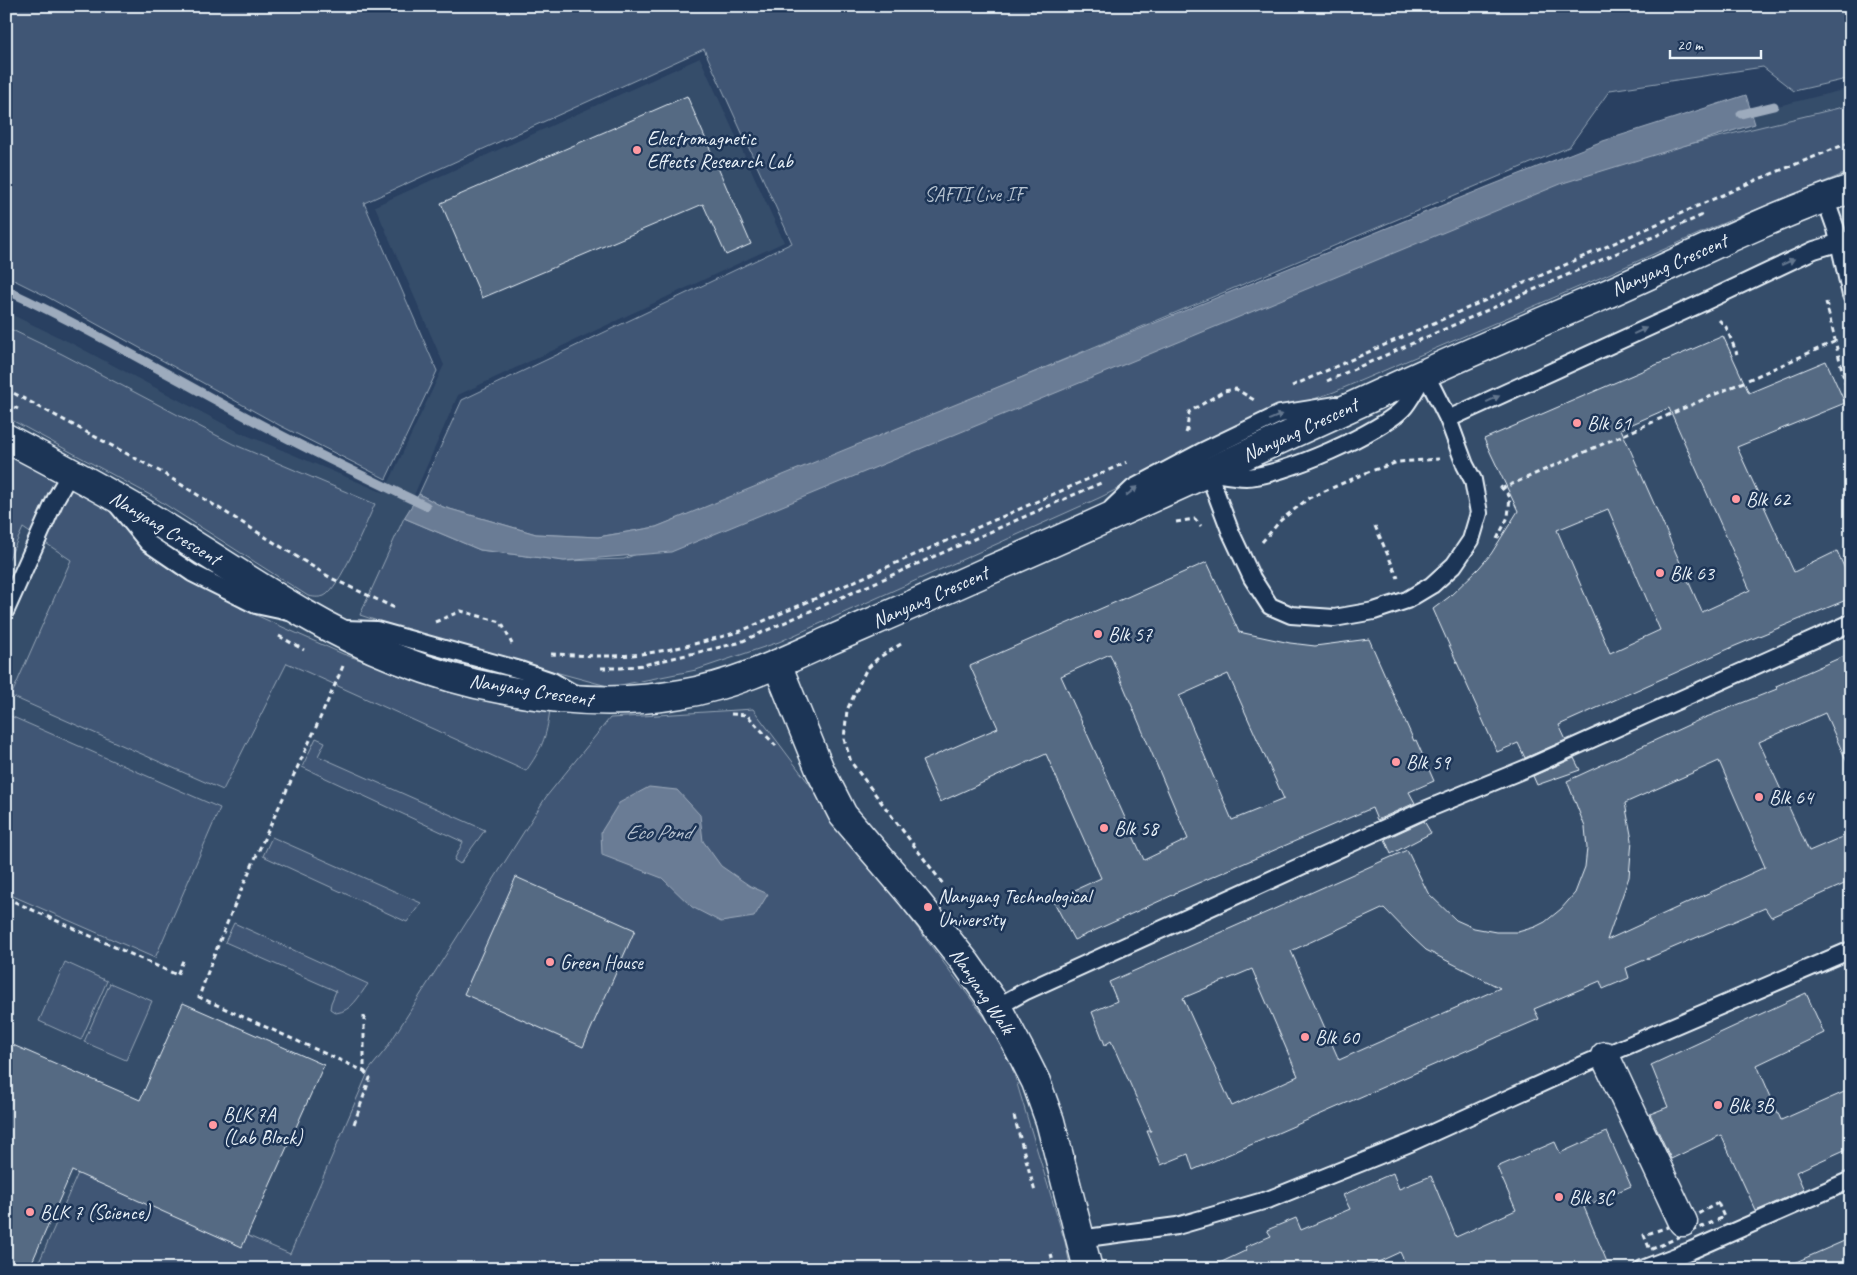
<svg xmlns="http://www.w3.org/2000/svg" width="1857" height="1275" viewBox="0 0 1857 1275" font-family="Caveat,sans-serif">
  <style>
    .built { fill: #364d6b }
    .green { fill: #415774; stroke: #94a4b6 }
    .water { fill: #6b7c95; stroke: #9dabbd }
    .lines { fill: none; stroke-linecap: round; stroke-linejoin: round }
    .stream { stroke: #9dabbd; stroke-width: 9 }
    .building { fill: #556a83; stroke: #e8f1f8; fill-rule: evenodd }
    .lane-casing { stroke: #e8f1f8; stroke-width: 20 }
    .street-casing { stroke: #e8f1f8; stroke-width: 31 }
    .path { stroke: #e8f1f8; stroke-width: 3; stroke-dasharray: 5 4; stroke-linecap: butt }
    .lane { stroke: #1d3557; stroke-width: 16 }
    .street { stroke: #1d3557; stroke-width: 28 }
    .oneway { fill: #64778f }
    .poi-dot { fill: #ff9aa2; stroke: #1d3557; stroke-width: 2 }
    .labels { text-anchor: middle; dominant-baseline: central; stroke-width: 5; stroke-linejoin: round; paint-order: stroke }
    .poi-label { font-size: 20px; fill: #e8f1f8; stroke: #1d3557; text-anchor: start }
    .park-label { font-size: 20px; fill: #b6c3d0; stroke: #1d3557 }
    .street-label { font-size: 20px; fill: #e8f1f8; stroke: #1d3557 }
    .water-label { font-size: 21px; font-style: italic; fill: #b6c2d0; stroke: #1d3557 }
  </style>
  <rect width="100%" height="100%" fill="#294061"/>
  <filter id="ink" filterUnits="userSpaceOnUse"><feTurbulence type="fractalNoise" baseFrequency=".02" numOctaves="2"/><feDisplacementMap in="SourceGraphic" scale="10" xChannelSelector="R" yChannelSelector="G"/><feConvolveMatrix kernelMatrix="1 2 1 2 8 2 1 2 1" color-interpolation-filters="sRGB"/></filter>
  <g filter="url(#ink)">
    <!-- built -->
    <path class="built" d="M700,58L784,242L458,395L410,504L484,535L621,543L1661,135L1851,88V1269H6V312L69,342L239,432L384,493L444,365L375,206Z"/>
    <!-- green -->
    <g class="green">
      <path d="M6,6H1851V78L1794,91L1763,67L1610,90L1569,147L816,464L656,527L598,537L536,534L443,507L419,494L462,400L792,243L704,49L364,203L437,371L386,479L279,425L44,295L6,276Z"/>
      <path d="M1851,105V171L1714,227L1602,277L1334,392L1270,414L1099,498L779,642L696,670L611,687L421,636L360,615L404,518L480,550L564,561L624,559L1387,255L1529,191L1665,150Z"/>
      <path d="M6,327L62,354L233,444L375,504C367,521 339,590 324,596C318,598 313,597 308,596L152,496L6,417Z"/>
      <path d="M6,438L149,517L240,608L343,654L449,690L519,708L550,710C546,739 542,748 526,771L287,663L223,790L11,696L71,560L23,528L6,565Z"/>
      <path d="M753,709L995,1031L1011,1064L1065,1242L1071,1269H36L82,1164L290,1254L369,1070L386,1049L546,797L610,718Z"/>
      <path d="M6,714L220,808L155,958L6,893Z"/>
      <path d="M316,738L325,742L318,756L485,830L460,864L454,860L463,842L302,767Z"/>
      <path d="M272,837L421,903L407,922L263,856Z"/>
      <path d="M234,923L368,984C359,996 352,1011 336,1013L330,1009L331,1003L336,991L225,942Z"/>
      <path d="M65,962L107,981L81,1040L39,1021Z"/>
      <path d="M110,983L152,1001L126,1060L84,1042Z"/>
    </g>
    <!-- water -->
    <g class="water">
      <path d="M1746,95L1755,124L1563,183L671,552L564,561L480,550L404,518L419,494L443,507L536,534L598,537L656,527L1487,187L1600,142Z"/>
      <path d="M649,787L677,790L700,815L703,841L721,866L750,886L768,894L754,917L721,922L692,907L662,878L602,855L601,832L619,803Z"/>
    </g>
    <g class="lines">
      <!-- stream -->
      <g class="stream">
        <path d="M1741,114L1774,106"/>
        <path d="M6,290C99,333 185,385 275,432C325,458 376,482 426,506"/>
      </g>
    </g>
    <!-- building -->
    <g class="building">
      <path d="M687,96L751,244L726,255L703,204L482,298L441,203Z"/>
      <path d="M1723,336L1749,393L1826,361L1845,403L1737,447L1794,572L1837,551L1851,583V598L1735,646L1559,725L1566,740L1525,758L1518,743L1497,752L1433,609L1449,597L1479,568L1491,554L1518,511L1484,439ZM1669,408L1750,590L1702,612L1621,429ZM1608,509L1660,630L1610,653L1557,530Z"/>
      <path d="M1207,562L1239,632L1290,643L1315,646L1369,639L1414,741L1416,740L1434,781L1409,792L1415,803L1377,820L1372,808L1175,893V894L1074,940L1053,900L1101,878L1046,754L940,802L922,761L998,728L970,666ZM1110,654L1188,839L1144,860L1061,676ZM1228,674L1284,799L1232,820L1179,696Z"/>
      <path d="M1851,653V771L1825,713L1759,742L1809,851L1851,833V881L1771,917L1765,908L1626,968L1629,978L1603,989L1600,981L1534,1009L1539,1019L1193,1170L1188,1154L1161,1165L1147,1131H1151L1111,1041L1105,1045L1092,1012L1117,1001L1109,982L1272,910L1407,850L1428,893L1456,920L1474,928L1496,932H1518L1535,927L1545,922L1561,909L1575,893L1585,867L1587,848L1585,827L1567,781L1699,720L1777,689L1776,686ZM1719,761L1765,867L1607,940L1629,877L1632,840L1625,803ZM1384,908L1412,937L1426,950L1500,988L1339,1060L1291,951ZM1252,969L1298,1076L1232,1106L1183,998Z"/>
      <path d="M1574,758L1580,770L1537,785L1533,776Z"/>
      <path d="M1424,821L1431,833L1391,854L1385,839Z"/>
      <path d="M516,877L635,930L583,1047L464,994Z"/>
      <path d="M1806,993L1824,1033L1757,1065L1781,1120L1851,1089V1147L1796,1172L1804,1190L1756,1211L1721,1135L1671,1159L1650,1114L1668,1107L1651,1065Z"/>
      <path d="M183,1003L324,1065L242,1247L72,1171L29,1269H6V1042L140,1100Z"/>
      <path d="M1607,1132L1631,1186L1584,1207L1610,1269H1408L1400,1252L1363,1269H1207L1247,1250L1245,1247L1271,1236L1267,1230L1296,1218L1301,1230L1350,1209L1343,1195L1393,1173L1399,1189L1431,1176L1456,1237L1516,1210L1497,1167L1555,1142L1560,1153Z"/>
      <path d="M1851,1238V1269H1780Z"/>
    </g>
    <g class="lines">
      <defs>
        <g id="lane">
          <path d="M1825,198L1836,229L1851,295"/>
          <path d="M1425,373L1448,419L1465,465L1473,480L1479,513L1471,540L1454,565L1432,585L1407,600L1374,611L1334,618L1291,615L1270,606L1252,578L1231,533L1208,472C1221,474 1234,477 1246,477C1279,477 1385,431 1405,406C1413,396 1419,383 1425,373Z"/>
          <path d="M1448,419L1702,303L1814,250L1851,239"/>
          <path d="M117,505L148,543L192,573L256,605L289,612"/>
          <path d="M1112,508L1133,488L1201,452L1280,414L1336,405"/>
          <path d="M6,610L56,498L71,472"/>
          <path d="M344,629L376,630L520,670L552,681L576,695"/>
          <path d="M997,1007L1024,992L1420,812L1527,768L1851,623"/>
          <path d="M1079,1239L1177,1226L1270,1199L1410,1143L1573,1069L1851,950"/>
          <path d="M1642,1269L1692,1250L1851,1180"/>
        </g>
        <g id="street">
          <path d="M6,438C54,463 102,489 148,516C200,548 250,582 303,613C361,647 433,677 500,689C560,701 621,705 681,694C731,686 778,664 824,643C879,619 935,595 990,570C1136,507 1279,439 1423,374C1482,347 1541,322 1600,297C1683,261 1764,218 1851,189"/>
          <path d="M777,664L820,770L843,815L912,896L966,963L997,1007L1025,1060L1036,1082L1050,1121L1088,1269"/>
          <path d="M1605,1056L1683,1222"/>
        </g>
      </defs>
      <!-- lane casing -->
      <use href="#lane" class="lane-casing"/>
      <!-- street casing -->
      <use href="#street" class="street-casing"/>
      <!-- path -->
      <g class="path">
        <path d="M1826,302L1851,408"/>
        <path d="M1719,320L1726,327L1737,354"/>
        <path d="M1327,381L1703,215"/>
        <path d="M1292,386L1754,181L1851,142"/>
        <path d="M6,389L161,472L331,578L395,608"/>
        <path d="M6,403L18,409"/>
        <path d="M1186,433L1187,430L1189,412L1224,391L1236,389L1254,400"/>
        <path d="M1501,489L1836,341"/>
        <path d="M1176,522L1195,519L1201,526"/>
        <path d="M1375,526L1398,578"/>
        <path d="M1497,539L1508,517L1510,497L1500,486"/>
        <path d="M1262,542L1281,520L1309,498L1368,472L1398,462L1439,459"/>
        <path d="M435,622L461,611L501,622L512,644"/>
        <path d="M279,636L304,650"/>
        <path d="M901,644L878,658L866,670L847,710L844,739L851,762L943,884"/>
        <path d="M551,654C580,655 611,658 640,654C674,650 708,641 741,631L1127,462"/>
        <path d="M343,666C296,777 238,883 199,997L364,1071"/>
        <path d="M601,668H621L643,665L738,643L1103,482"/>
        <path d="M731,714L747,715L776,746"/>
        <path d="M6,898L177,975L184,958"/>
        <path d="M1014,1116L1035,1192"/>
        <path d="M354,1124L370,1078L364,1071V1014"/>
        <path d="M1718,1203L1724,1217L1650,1250L1644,1235L1683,1222Z"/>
        <path d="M1051,1254L1055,1269"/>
      </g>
      <!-- lane -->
      <use href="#lane" class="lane"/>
      <!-- street -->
      <use href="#street" class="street"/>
    </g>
    <!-- one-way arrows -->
    <defs><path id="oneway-solid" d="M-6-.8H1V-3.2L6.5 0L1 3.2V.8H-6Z" transform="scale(1.25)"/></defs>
    <g class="oneway">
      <use href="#oneway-solid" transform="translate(1788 262) rotate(-25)"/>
      <use href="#oneway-solid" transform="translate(1640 331) rotate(-25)"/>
      <use href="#oneway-solid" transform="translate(1493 399) rotate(-25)"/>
      <use href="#oneway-solid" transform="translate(1276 417) rotate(-22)"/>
      <use href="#oneway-solid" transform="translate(1132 491) rotate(-38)"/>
    </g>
  </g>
  <!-- markers -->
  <g class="poi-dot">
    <circle cx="637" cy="150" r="5"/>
    <circle cx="1577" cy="423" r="5"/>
    <circle cx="1736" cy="499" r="5"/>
    <circle cx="1660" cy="573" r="5"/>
    <circle cx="1098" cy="634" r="5"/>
    <circle cx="1396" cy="762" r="5"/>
    <circle cx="1759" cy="797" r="5"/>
    <circle cx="1104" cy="828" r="5"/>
    <circle cx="928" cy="907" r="5"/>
    <circle cx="550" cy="962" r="5"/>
    <circle cx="1305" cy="1037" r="5"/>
    <circle cx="1718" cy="1105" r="5"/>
    <circle cx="213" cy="1125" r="5"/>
    <circle cx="1559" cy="1197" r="5"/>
    <circle cx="30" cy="1212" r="5"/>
  </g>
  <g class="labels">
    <!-- poi labels -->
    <g class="poi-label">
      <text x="647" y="138">Electromagnetic<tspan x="647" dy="23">Effects Research Lab</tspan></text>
      <text x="1587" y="423">Blk 61</text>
      <text x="1746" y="499">Blk 62</text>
      <text x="1670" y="573">Blk 63</text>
      <text x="1108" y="634">Blk 57</text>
      <text x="1406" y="762">Blk 59</text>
      <text x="1769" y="797">Blk 64</text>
      <text x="1114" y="828">Blk 58</text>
      <text x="938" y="896">Nanyang Technological<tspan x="938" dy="23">University</tspan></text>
      <text x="560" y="962">Green House</text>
      <text x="1315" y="1037">Blk 60</text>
      <text x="1728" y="1105">Blk 3B</text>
      <text x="223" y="1114">BLK 7A<tspan x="223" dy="23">(Lab Block)</tspan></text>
      <text x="1569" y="1197">Blk 3C</text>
      <text x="40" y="1212">BLK 7 (Science)</text>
    </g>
    <!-- park labels -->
    <g class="park-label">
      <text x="974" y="194">SAFTI Live IF</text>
    </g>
    <!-- street labels -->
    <g class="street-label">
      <text transform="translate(1669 265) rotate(-24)">Nanyang Crescent</text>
      <text transform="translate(1300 430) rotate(-25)">Nanyang Crescent</text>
      <text transform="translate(165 528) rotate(31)">Nanyang Crescent</text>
      <text transform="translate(930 597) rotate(-24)">Nanyang Crescent</text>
      <text transform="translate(531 690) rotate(9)">Nanyang Crescent</text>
      <text transform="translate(982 991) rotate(56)">Nanyang Walk</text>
    </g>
    <!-- water labels -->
    <g class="water-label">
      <text x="658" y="832">Eco Pond</text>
    </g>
  </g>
  <!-- margin -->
  <rect width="1857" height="1275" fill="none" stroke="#1d3557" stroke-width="25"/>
  <rect x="12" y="12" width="1832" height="1250" fill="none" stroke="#e8f1f8" stroke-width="2" filter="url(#ink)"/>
  <!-- scale -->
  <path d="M1670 50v8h91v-8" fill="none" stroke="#e8f1f8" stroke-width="2.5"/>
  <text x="1677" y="50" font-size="15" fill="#e8f1f8" stroke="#1d3557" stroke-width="4" paint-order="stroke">20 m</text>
</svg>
